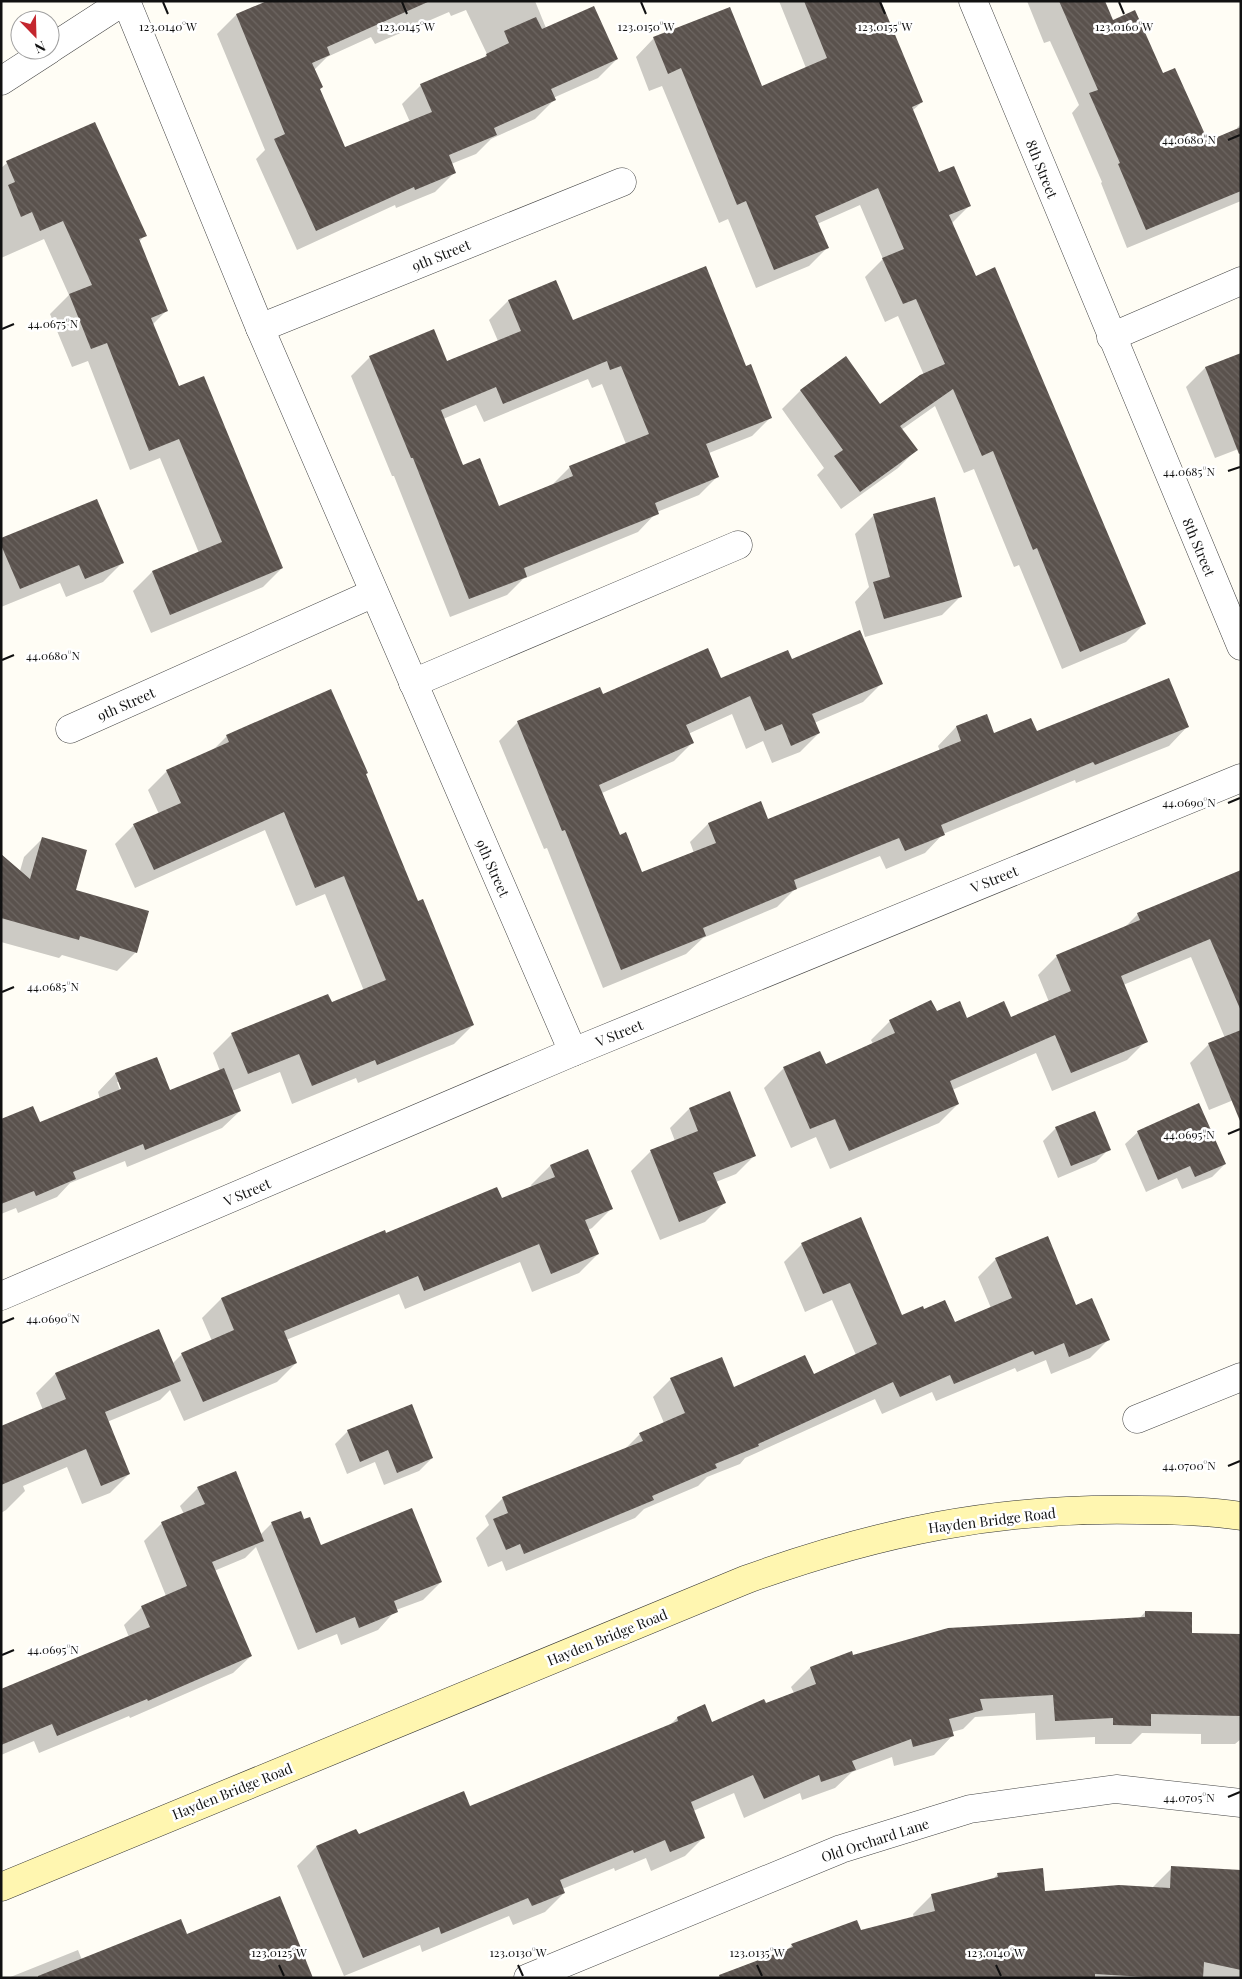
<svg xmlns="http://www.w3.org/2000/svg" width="1242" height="1979" viewBox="0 0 1242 1979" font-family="'Playfair Display',serif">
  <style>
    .shadow { fill: #0003; fill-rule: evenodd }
    .building { fill: url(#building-back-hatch); fill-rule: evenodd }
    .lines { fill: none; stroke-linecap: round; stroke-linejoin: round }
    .street-casing { stroke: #444; stroke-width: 29 }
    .secondary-casing { stroke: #333; stroke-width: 29 }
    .street { stroke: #fff; stroke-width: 28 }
    .secondary { stroke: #fff6b0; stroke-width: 28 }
    .ticks { fill: none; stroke: #111; stroke-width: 2 }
    .labels { text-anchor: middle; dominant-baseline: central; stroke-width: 5; stroke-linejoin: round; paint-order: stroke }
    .street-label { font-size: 14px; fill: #111; stroke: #fff }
    .ticks-label { font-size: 12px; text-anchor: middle; fill: #111; stroke: #fff; stroke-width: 5; stroke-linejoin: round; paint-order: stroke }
  </style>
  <defs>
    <pattern id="building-back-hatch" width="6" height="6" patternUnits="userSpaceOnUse" patternTransform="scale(1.25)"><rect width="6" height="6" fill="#5a524d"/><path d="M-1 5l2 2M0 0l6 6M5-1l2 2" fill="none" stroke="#6d6662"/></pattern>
  </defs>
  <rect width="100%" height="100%" fill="#fffdf5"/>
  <!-- shadow -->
  <g class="shadow">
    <path d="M271,1H535L546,28L617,59L598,78L553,98L554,100L535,119L491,139L476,154L451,164L454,173L435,192L396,208L395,205L297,250L256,159L265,150L217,34L236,15ZM466,10L487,54L482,60L421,85L402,104L410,122L345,149L319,90L314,70L327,57L371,37L375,44L449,12L451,16Z"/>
    <path d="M779,1H879L922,102L912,111L939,174L969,206L951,224L975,278L1144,624L1126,642L1062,669L1019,565L1014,567L974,469L964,473L935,406L901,430L916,450L898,468L841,509L817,475L824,468L782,409L800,391L846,358L880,406L924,375L898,316L885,322L865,277L883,259L860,205L817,224L827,248L809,266L756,288L728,219L719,223L662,86L649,91L636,57L654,38L761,88L806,68Z"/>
    <path d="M1027,1H1104L1112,22L1163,75L1208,142L1238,130L1237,128L1241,124V201L1127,248L1101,183L1102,182L1072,113L1079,105L1050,41L1044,43Z"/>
    <path d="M7,163L145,235L139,242L167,310L152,325L178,388L282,568L263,587L151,633L133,591L152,572L199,553L160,458L130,470L88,361L72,367L50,314L69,295L44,239L1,258V168Z"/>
    <path d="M556,282L572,322L746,367L771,417L752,436L709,453L718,476L699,495L657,512L638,532L523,579L507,595L450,617L394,476H392L351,376L370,357L447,362L498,341L489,320L508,301ZM588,379L592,388L602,384L626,444L570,467L550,487L498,507L463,466L443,419L476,405L484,422Z"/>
    <path d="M1241,355V448L1215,458L1186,387L1205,368Z"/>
    <path d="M874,515L961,596L942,615L865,637L855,602L869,587L855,534Z"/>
    <path d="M1,539L122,563L103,582L66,597L60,583L1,607Z"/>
    <path d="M791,660L881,684L863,702L814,723L819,733L800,752L772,763L763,741L746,749L732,714L688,734L692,743L674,761L602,793L619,836L641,874L694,853L690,842L708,824L760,803L768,821L940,751L938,746L956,727L986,715L994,735L1187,727L1169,746L1076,783L1075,780L943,834L925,853L886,869L880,856L794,890L777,907L703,938L686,954L603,988L547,848L544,849L499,741L518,722L603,696L720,679Z"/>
    <path d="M227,736L365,774L417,903L473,1025L454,1044L358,1083L356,1078L292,1104L280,1072L232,1091L240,1111L222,1128L127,1167L125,1161L70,1183L57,1197L18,1213L16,1208L1,1214V1123L39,1124L100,1099L98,1092L115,1074L156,1058L169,1091L220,1071L213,1053L232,1034L331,1004L364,991L325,894L296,906L265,830L135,888L115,844L134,825L159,814L148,790L167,771L212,751ZM117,1082H119L124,1095L122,1096Z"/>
    <path d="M43,838L74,890L136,952L117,971L62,955L59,958L1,942V855L20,871L24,857Z"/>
    <path d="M1241,872V1097L1209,1110L1190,1063L1209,1044L1225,1038L1191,957L1123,985L1146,1041L1127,1060L1052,1091L1036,1053L952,1090L958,1104L939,1123L830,1169L816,1137L791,1148L764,1088L783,1069L819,1053L825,1066L873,1044L871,1040L890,1021L936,1013L967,1019L1011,1018L1049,1002L1038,975L1057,956L1124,928L1138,914Z"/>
    <path d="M729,1093L755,1155L736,1174L716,1182L724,1203L705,1222L660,1240L631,1171L650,1152L675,1141L670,1128L689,1109Z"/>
    <path d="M1056,1128L1109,1149L1096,1162L1058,1178L1043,1141Z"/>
    <path d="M1138,1132L1225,1164L1212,1177L1182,1189L1177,1178L1146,1192L1125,1144Z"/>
    <path d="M588,1151L611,1209L592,1228L588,1230L598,1254L579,1273L532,1292L520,1262L405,1309L399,1294L286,1340L296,1363L277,1382L184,1421L170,1390L160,1400L107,1422L129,1474L110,1493L82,1504L67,1467L23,1486L25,1491L6,1510L1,1513V1428L43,1410L36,1393L55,1374L172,1364L182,1354L212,1341L202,1318L221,1299L384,1231L385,1235L501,1200L532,1187L531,1185L550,1166Z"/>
    <path d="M802,1244L902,1317L923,1311L954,1324L991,1308L978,1277L996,1259L1075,1307L1108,1340L1090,1358L1051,1374L1046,1360L1017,1372L1015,1368L936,1401L932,1392L882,1414L875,1399L745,1458L740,1464L707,1477L698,1486L644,1509L635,1518L506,1571L502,1561L488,1567L476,1538L489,1525L485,1516L503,1498L625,1449L640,1434L664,1423L653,1397L671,1379L734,1389L813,1376L856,1355L832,1300L805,1312L784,1262Z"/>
    <path d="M348,1431L432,1458L419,1471L384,1485L375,1462L347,1474L335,1444Z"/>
    <path d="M198,1488L260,1535L272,1523L304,1521L320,1547L441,1582L423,1600L396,1610L378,1630L341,1645L337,1634L298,1650L256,1547L245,1558L214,1571L251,1656L233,1673L130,1718L129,1716L39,1753L34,1741L1,1755V1690L129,1637L124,1625L142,1607L166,1596L144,1541L162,1523L184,1514L180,1506Z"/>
    <path d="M1145,1612L1191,1635H1241V1739L1235,1744H1201V1734L1142,1733L1131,1744H1095V1737L1036,1740L1035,1713L975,1717L963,1729L952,1732L953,1735L934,1755L894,1766L892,1757L852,1772L835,1788L802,1800L800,1793L744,1818L734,1793L693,1811L704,1837L685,1856L651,1871L646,1858L615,1871L614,1868L562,1889L564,1893L545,1912L513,1925L509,1916L422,1952L420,1945L344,1976L297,1866L316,1847L469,1807L669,1726L677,1718L704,1706L711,1724L794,1693L791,1687L810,1668L851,1653L852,1656L1139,1619Z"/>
    <path d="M1172,1868L1241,1877V1978H715L786,1951L792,1945L860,1932L914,1918L913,1914L932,1895L992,1880L998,1874L1044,1893L1152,1888Z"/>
    <path d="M186,1936L311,1978H8L78,1950L82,1960Z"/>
  </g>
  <!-- building -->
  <g class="building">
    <path d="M267,1H430L327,47L330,55L312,63L323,87L320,89L345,147L432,112L420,84L487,56L486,54L509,43L504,31L536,17L542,29L594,6L618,59L551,89L556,100L494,128L497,135L449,155L456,173L415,190L414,187L316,231L274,139L285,134L236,14Z"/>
    <path d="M804,1H881L923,102L912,107L939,172L954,166L971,206L949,215L976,276L995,267L1146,624L1080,652L1037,548L1033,550L993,451L982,456L953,389L900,426L918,450L860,492L834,456L843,450L800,390L846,356L880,404L920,375L945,364L916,299L903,304L882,258L904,249L878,188L815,216L829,248L774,270L746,201L737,205L681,68L668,74L653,37L730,7L762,86L827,58Z"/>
    <path d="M1059,1H1105L1113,20L1135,10L1163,73L1175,68L1208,141L1241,127V191L1146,230L1118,164L1120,163L1089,93L1098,90Z"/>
    <path d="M95,122L147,236L139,239L168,311L151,318L179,386L204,376L283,568L170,615L152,571L222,542L179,439L149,451L107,343L91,349L69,294L92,285L63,221L40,231L32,212L21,217L8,185L15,182L6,161Z"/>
    <path d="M706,266L746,366L751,364L772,418L706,444L719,477L655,503L659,514L524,568L527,577L469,599L413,458H411L369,356L434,329L447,361L521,331L508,300L556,280L573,320ZM607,361L610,370L621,366L649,434L569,466L573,476L499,506L480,458L463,465L441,410L496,387L503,404Z"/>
    <path d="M1241,353V453L1239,454L1205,367Z"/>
    <path d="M935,497L962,597L884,619L873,582L890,577L873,514Z"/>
    <path d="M97,499L124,563L85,579L79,565L20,589L1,545V538Z"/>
    <path d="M860,630L883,684L812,714L820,733L791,746L782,724L765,731L750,696L686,725L694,743L599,785L620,835L626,832L642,872L716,843L708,823L761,801L768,819L961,741L956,726L987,714L994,733L1031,718L1037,731L1169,678L1189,727L1095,765L1093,762L941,825L945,835L905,851L899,838L794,880L797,889L703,928L706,936L621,970L565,830L562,831L517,721L600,687L603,694L708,648L721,678L788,650L792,659Z"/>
    <path d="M331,689L368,773L366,774L418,901L423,899L474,1025L377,1065L375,1060L312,1086L299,1054L248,1074L231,1033L328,994L332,1002L386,980L344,876L315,888L284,812L154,870L133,824L181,803L166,770L229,742L226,735Z"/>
    <path d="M42,837L87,850L76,890L149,911L137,953L80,936L79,940L1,918V854L30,879Z"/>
    <path d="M1241,870V1011L1210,939L1121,976L1148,1042L1071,1073L1055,1035L950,1081L959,1104L849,1151L835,1119L810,1129L783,1067L820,1051L826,1064L895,1033L889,1020L931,1000L937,1011L960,1001L967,1018L1004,1001L1011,1017L1071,991L1056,955L1140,920L1137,913Z"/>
    <path d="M1241,1030V1120L1240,1121L1208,1043Z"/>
    <path d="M157,1057L170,1090L224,1068L241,1111L145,1150L143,1144L73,1172L76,1179L36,1196L34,1191L1,1204V1119L33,1106L40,1122L121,1089L115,1073Z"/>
    <path d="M730,1091L756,1156L713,1173L726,1203L679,1222L650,1150L698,1131L689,1108Z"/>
    <path d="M1199,1103L1226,1164L1195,1177L1190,1166L1158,1180L1137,1131Z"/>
    <path d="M1095,1111L1111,1150L1071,1166L1055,1127Z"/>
    <path d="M588,1149L613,1209L585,1220L599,1254L551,1274L539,1244L424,1291L418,1276L284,1331L297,1363L203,1402L181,1353L234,1330L221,1298L385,1230L386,1233L497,1187L502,1198L555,1177L550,1165Z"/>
    <path d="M861,1217L902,1315L923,1306L924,1309L945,1300L955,1322L1012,1298L995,1258L1048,1236L1076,1305L1092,1298L1110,1340L1069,1357L1064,1343L1035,1355L1033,1351L954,1384L950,1375L900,1397L893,1382L758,1444L759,1446L715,1464L717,1468L652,1496L654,1500L524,1554L520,1544L506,1550L493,1519L508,1513L502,1497L643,1441L639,1433L685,1413L670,1378L722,1357L734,1387L805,1355L814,1374L877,1344L850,1283L823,1294L801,1243Z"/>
    <path d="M159,1329L181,1381L105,1412L130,1474L101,1486L86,1449L1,1485V1426L66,1399L55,1373Z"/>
    <path d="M412,1404L433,1458L397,1473L388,1450L360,1462L347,1430Z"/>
    <path d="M236,1471L264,1541L212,1562L252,1656L148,1701L147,1699L57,1736L52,1724L1,1745V1689L150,1627L141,1606L187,1586L161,1522L205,1504L197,1487Z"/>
    <path d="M412,1508L442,1582L394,1601L398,1612L359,1628L355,1617L316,1633L271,1522L301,1511L304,1519L310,1517L321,1545Z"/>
    <path d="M1145,1611L1192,1612V1633L1241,1634V1716L1151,1714V1726L1113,1725V1718L1055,1721L1053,1695L980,1699L983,1710L949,1719L954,1736L913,1747L911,1739L852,1761L856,1770L821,1782L819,1775L764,1799L753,1775L691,1802L705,1838L670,1852L665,1840L634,1853L633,1850L560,1880L565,1893L532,1906L528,1898L441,1934L439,1927L363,1958L316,1846L356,1829L359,1834L464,1791L470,1806L678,1721L677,1717L705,1704L712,1722L764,1699L766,1703L816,1684L810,1667L852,1651L853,1655L948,1628L1145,1617Z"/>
    <path d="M1171,1866L1241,1870V1970L1204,1962L1203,1978H1162L1095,1974V1978H720L719,1975L793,1947L791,1944L857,1920L861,1930L935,1911L931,1894L998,1877L997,1873L1043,1868L1045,1891L1119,1885L1170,1888Z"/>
    <path d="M280,1896L313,1978H38V1976L181,1919L187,1934Z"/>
  </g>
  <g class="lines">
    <defs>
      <g id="street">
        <path d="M126,1L260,328L573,1052"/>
        <path d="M973,1L1241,646"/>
        <path d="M50,49L124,1"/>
        <path d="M1,81L49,50"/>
        <path d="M260,328L622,182"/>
        <path d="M1111,337L1241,281"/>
        <path d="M413,683L738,545"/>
        <path d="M70,729L374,593"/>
        <path d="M1,1296L573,1052L1241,778"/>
        <path d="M1137,1419L1241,1377"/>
        <path d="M528,1978L841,1849L970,1809L1116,1789L1241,1803"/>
      </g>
      <path id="secondary" d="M1,1887L745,1580C877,1532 998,1507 1139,1510C1173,1510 1207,1511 1241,1516"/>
    </defs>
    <!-- street casing -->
    <use href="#street" class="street-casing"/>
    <!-- secondary casing -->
    <use href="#secondary" class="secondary-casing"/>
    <!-- street -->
    <use href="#street" class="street"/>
    <!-- secondary -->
    <use href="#secondary" class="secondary"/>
  </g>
  <!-- ticks -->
  <path class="ticks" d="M163,2L168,14M402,2L407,14M641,2L646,14M880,2L885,14M1119,2L1124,14M1228,140L1240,135M2,329L14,324M1228,471L1240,467M2,660L14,655M1228,803L1240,798M2,992L14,987M1228,1134L1240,1129M2,1323L14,1318M1228,1466L1240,1461M2,1655L14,1650M1228,1797L1240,1792M279,1965L284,1976M518,1965L523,1976M757,1965L762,1976M996,1965L1001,1976"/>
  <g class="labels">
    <!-- street labels -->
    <g class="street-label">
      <text transform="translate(1042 169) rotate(68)">8th Street</text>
      <text transform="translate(441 255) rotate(-22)">9th Street</text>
      <text transform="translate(1199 547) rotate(67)">8th Street</text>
      <text transform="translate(126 704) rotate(-24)">9th Street</text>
      <text transform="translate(493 868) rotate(66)">9th Street</text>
      <text transform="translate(994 879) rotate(-22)">V Street</text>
      <text transform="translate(619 1033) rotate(-22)">V Street</text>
      <text transform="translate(247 1192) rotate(-23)">V Street</text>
      <text transform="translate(992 1520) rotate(-7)">Hayden Bridge Road</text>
      <text transform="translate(607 1637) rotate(-22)">Hayden Bridge Road</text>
      <text transform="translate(232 1791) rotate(-22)">Hayden Bridge Road</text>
      <text transform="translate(875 1840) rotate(-18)">Old Orchard Lane</text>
    </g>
  </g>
  <g class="ticks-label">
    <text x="168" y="31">123.0140°W</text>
    <text x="407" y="31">123.0145°W</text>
    <text x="646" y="31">123.0150°W</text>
    <text x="885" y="31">123.0155°W</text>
    <text x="1124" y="31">123.0160°W</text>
    <text x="1189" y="144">44.0680°N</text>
    <text x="53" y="328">44.0675°N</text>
    <text x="1189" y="476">44.0685°N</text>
    <text x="53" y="660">44.0680°N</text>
    <text x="1189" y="807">44.0690°N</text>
    <text x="53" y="991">44.0685°N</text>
    <text x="1189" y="1139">44.0695°N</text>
    <text x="53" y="1323">44.0690°N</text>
    <text x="1189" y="1470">44.0700°N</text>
    <text x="53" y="1654">44.0695°N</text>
    <text x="1189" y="1802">44.0705°N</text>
    <text x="279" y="1957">123.0125°W</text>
    <text x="518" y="1957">123.0130°W</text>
    <text x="757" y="1957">123.0135°W</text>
    <text x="996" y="1957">123.0140°W</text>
  </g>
  <!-- border -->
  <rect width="1242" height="1979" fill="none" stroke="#111111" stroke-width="5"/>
  <!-- north arrow -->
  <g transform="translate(35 35) rotate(157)"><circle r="24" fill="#ffffff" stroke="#a0a0a0"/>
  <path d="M0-4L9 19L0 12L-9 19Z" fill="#c4262e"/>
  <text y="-8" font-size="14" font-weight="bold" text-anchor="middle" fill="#111111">N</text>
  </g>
</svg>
